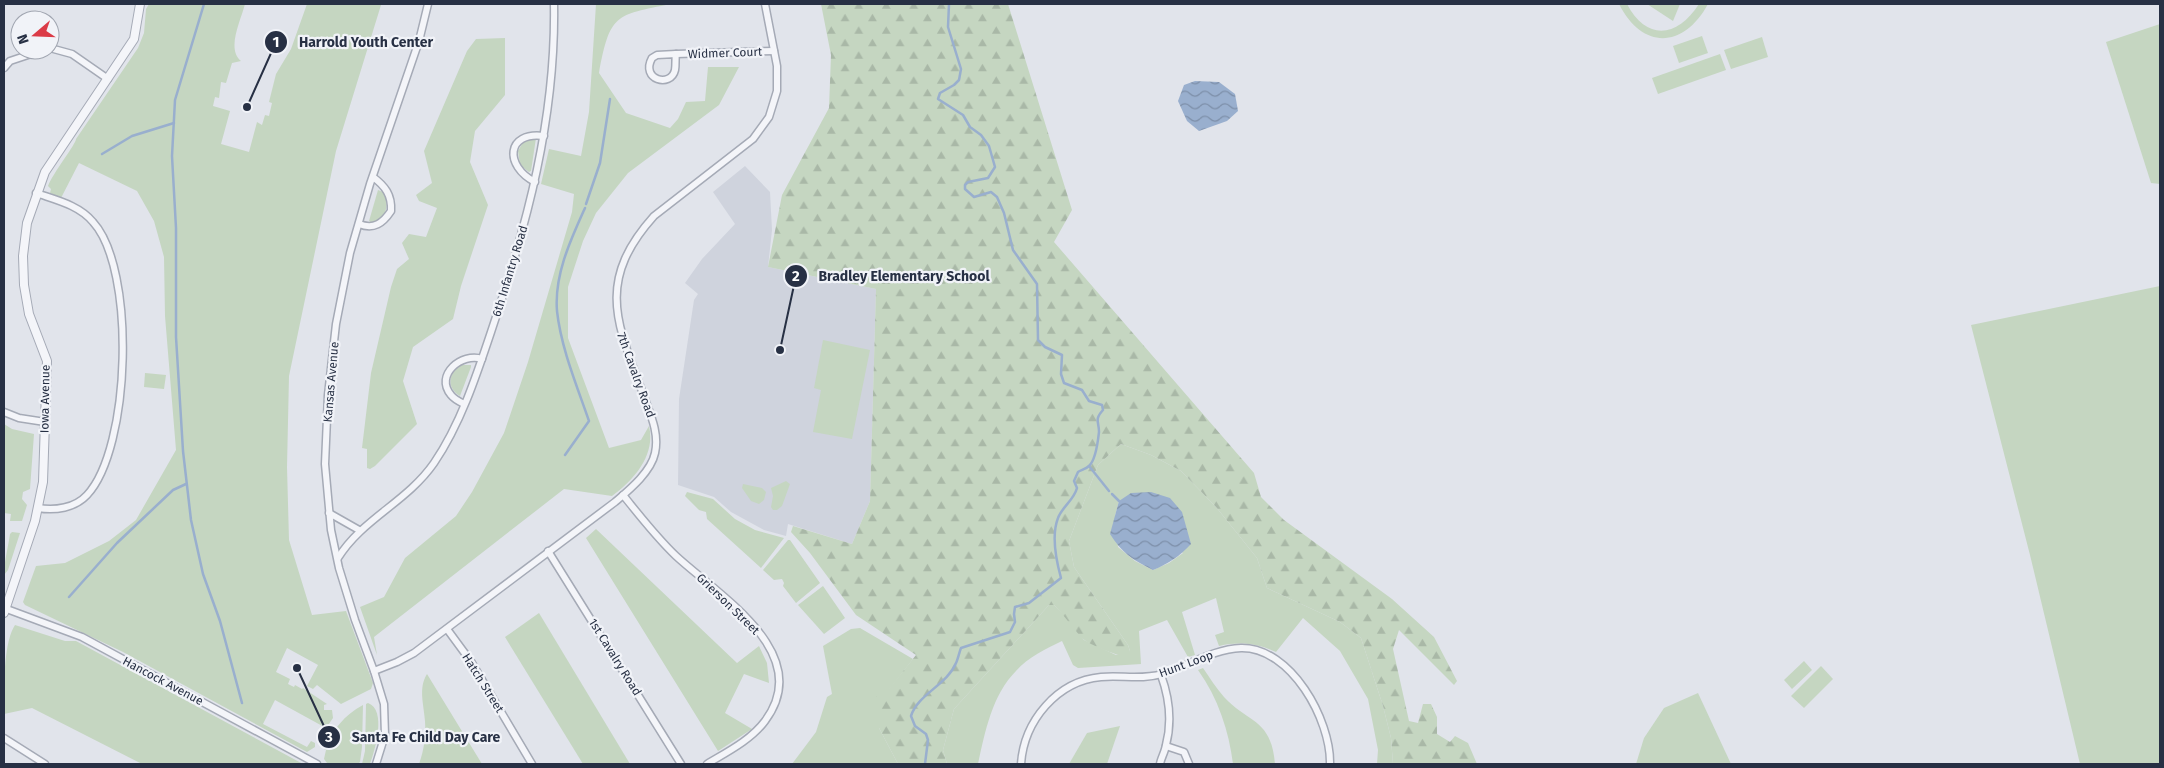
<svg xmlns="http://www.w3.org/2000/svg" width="2164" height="768" viewBox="0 0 2164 768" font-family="'Fira Sans',sans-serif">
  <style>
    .built { fill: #cfd3dd }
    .green { fill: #c5d6c1; fill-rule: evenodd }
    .forest { fill: url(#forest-firs) }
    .water { fill: url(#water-waves) }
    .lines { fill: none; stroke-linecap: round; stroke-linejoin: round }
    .stream { stroke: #99afce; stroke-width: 2.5 }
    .minor-casing { stroke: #a5aab6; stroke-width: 9 }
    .tertiary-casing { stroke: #a5aab6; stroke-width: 10 }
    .minor { stroke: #f4f5f9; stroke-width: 6 }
    .tertiary { stroke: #f4f5f9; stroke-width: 8 }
    .labels { text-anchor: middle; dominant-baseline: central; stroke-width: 4.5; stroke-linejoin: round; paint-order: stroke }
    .street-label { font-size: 12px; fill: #273044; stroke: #f1f3f8 }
    .leader { fill: none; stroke: #273044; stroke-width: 2 }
    .callout-dot { fill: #273044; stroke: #f1f3f8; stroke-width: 2 }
    .mark-label { font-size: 15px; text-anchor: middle; font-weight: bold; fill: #fff }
    .callout-label { font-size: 14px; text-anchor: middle; font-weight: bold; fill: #273044; stroke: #f1f3f8; stroke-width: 4.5; stroke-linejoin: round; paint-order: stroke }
  </style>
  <defs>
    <pattern id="forest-firs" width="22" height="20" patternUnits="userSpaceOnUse" patternTransform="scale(1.25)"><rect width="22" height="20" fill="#c5d6c1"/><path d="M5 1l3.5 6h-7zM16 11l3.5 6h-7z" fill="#a9b8a7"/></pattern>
    <pattern id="water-waves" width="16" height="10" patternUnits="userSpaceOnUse" patternTransform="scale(1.25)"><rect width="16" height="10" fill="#99afce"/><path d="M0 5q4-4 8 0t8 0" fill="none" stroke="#7d8fa9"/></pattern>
  </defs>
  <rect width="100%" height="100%" fill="#e1e4eb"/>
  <!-- built -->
  <path class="built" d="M745,166L770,192L772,230L768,267L876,289L870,501L852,544L788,524L786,536L764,530L731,512L714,497L678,485L679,399L694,300L698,294L685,283L702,259L735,224L713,192Z"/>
  <!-- green -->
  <g class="green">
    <path d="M149,4H245C241,20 226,49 241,61L232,63L226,83L221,82L219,98L215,97L213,106L230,111L221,144L249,152L257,122L262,125L265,115L269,116L272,103L269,102L276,74L291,49L307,4H395L381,5L336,151L289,376L287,467L289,540L312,615L346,611L373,683L371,689L341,704L317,685L313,689L307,686L318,665L287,648L276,672L290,679L288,684L294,687L295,685L302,689L303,688L327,704L324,705V710H332L333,718L326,728L275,700L263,724L307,747L311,741L315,743V747L307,752L123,652L25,605L23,602L36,566L65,563L109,541L136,520L176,450L165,316L164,257L154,221L137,191L79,163L61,198L50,193L51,189L48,186C53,173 76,144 76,139L138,48L144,33L146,9Z"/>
    <path d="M596,4H671C615,15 610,14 599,73L626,113L670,128L678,119L686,102L705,101L708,67H739L719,105L628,173L596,213L583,241L568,287V338L609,448L641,440L649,426C656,455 634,480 612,496L564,489L374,637L377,655L360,607L384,597L405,558L456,516L472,492L504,433L528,362L572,212L574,194L541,184L549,149L581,156L589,112Z"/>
    <path d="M1619,4H1627C1647,42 1678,37 1699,4H1708C1684,48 1643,51 1619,4Z"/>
    <path d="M1647,4H1680L1673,21Z"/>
    <path d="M2160,24V184L2151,183L2106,42Z"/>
    <path d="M1702,36L1708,53L1679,63L1673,46Z"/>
    <path d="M1762,37L1768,57L1731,69L1724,50Z"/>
    <path d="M505,38V95L475,131L470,162L488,205L461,286L453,319L413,347L403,381L417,424L375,466L370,469L367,468V449L362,448L371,373L391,287L397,269L409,259L402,243L409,234L426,237L437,208L419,201L416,195L432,183L424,151L467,51L476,39Z"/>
    <path d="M1720,54L1726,70L1658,94L1652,78Z"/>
    <path d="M536,138L531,171L529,172L520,165L518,151L525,139Z"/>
    <path d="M378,190L385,193C389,205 386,220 372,223L369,221Z"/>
    <path d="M2160,286V764H2080L2030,555L1971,325Z"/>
    <path d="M823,340L870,350L852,439L813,432L821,390L814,388Z"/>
    <path d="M462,365H471V367L460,396C446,388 448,372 462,365Z"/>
    <path d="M145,373L166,375L164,389L144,387Z"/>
    <path d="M4,424L12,429L34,434L30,489L23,492L22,499L27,505L22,521H10L11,514L4,513Z"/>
    <path d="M1121,444L1151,455L1181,471L1216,507L1257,558L1267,588L1340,622L1361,638L1383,706L1391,738L1393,764H1377L1378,750L1368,699L1340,651L1303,618L1276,652C1259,644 1241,641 1219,646L1215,635L1224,632L1216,598L1182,612L1195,655L1188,657L1167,620L1139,631L1141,664L1078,668L1073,665L1062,641C1046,649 1028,657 1016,671C992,695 985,732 978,764H947L943,750L954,709L1049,605H1054L1070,621L1084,640L1116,655L1130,651L1128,645L1074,567L1069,541L1098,465ZM1119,501L1183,553L1169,563L1153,570L1135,561L1118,547L1115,516Z"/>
    <path d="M786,481L790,484L782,506L777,510H773L771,507L773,496L771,488Z"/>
    <path d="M743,484L762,488L766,492L764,500L759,504L751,501L742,488Z"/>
    <path d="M687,492L713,499L735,519L755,530L784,538L761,568L707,519L706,512L699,510L685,496Z"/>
    <path d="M596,529L737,663L759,646L767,663L769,683L744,674L725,713L752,729L718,751L586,538Z"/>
    <path d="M12,532L20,533L8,570L4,575C4,562 8,548 10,534Z"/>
    <path d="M788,540H790L820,583L796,603L783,586L784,583L782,579L774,580L763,570Z"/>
    <path d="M823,586L845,618L824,634L798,605Z"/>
    <path d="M539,613L624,754L630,764H583L505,637Z"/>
    <path d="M15,625L65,641H76L303,764H142L32,708L4,714C4,691 3,643 15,625Z"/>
    <path d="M860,628L913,659L888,691L879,728L898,764H792L816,732L827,697L832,694L823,646L851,629Z"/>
    <path d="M1804,661L1812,670L1792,689L1784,680Z"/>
    <path d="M1821,666L1833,679L1804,708L1791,696Z"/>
    <path d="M1203,668C1210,678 1216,688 1224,697C1249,724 1271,718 1275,764H1233C1229,731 1218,698 1198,670Z"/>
    <path d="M427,674L482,764H419C424,750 426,736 425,721C424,705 418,688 427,674Z"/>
    <path d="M1698,693L1731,764H1636L1644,738L1664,708Z"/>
    <path d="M368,703C387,710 375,750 370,764H362L365,751L366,704Z"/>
    <path d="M363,705L362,747L360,762L358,764L327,763L324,759L326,750L324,749C333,730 344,715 363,705Z"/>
    <path d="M1120,726L1107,764H1069L1087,733Z"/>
  </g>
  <!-- forest -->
  <path class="forest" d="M821,4H1008L1072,210L1054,242L1254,473L1261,497L1284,520L1392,599L1434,637L1457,681L1454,685L1399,630L1393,649L1409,721L1418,723L1423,704H1431L1437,717V734L1450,742L1455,736L1468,743L1477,764H1393L1391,738L1383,706L1361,638L1340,622L1267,588L1257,558L1216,507L1181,471L1151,455L1121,444L1098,465L1069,541L1074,567L1128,645L1130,651L1126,657C1116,655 1089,645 1082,638C1073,628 1065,616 1054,605H1049L954,709L943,750L947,764H898L879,728L872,699L888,690L916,655L856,615L810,553L791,532L793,526L852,544L870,501L876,289L768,267L782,195L829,108L831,55Z"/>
  <!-- water -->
  <g class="water">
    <path d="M1195,81L1219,82L1235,94L1238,111L1227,121L1199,131L1187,121L1178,101L1184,85Z"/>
    <path d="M1151,492L1170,498L1182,512L1191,544C1180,556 1168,564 1153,570C1134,561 1121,552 1110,534L1119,501L1131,493Z"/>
  </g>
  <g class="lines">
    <!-- stream -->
    <g class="stream">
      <path d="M204,4L175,100L172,156L176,228V337L183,451L191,520L203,574L220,621L242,703"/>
      <path d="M102,154L132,136L174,123"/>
      <path d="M586,204L600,163L610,99"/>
      <path d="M565,455L589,421C577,386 561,348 557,311C554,275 571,239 585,208"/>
      <path d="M1089,466L1109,491"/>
      <path d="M1112,494L1119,501"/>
      <path d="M69,597L117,543L173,490L186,484"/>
      <path d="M925,764L928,740L926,734L915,726L911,716C918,694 947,685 956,663C958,659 959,653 961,648L1010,632L1015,622L1014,614L1015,607L1029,603L1061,578C1056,560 1051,536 1058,518C1062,507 1074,500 1077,488L1074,481L1078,472C1081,470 1086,469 1089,466C1096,460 1098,441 1099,432C1099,421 1094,420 1103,410L1102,405L1089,401L1082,390L1064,383L1061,374L1062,355L1045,347L1038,340L1037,284L1013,250L1004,213L997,197L991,192L974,197L965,189V185L968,182L988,178L995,167L989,146L981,135L970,127L963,115L938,99L940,93L954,85L959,80L961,69L948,27L949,4"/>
    </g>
    <defs>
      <g id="minor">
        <path d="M50,48L72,54L108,79"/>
        <path d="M676,54L774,51"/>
        <path d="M676,54C675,59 676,65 675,70C671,88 640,80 652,58L657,55Z"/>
        <path d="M4,68L10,61L43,50"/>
        <path d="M535,182C504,166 506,131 544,136"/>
        <path d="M36,193C56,200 79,205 93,222C136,269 131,448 87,495C75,508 55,511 38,508"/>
        <path d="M359,224C374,230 383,223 391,211C392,195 385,186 373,177"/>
        <path d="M464,404C460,402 454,399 451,395C434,375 462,352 482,359"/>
        <path d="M4,412L19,418L45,422"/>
        <path d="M623,495C640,516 656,537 676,556C718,595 816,653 765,721C751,740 727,752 707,764"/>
        <path d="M329,513L359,530"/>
        <path d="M548,551L681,764"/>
        <path d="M338,558C362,519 407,502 434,463C460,425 476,377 491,332C527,225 556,118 554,4"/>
        <path d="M4,608L82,637L317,764"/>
        <path d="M447,629L472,663L532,764"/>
        <path d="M374,671L397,662L414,653L615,502C629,490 651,472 655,453C659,435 652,418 646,402C619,327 593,284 654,216L753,139L769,117L777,91V66L765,4"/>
        <path d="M4,738L45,764"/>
        <path d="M1166,746L1184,752L1189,764"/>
        <path d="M376,764L385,735L384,704L374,671L355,620L339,568L331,530L325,464L328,395L336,324L350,253L370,184L419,41L428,4"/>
        <path d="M1021,764C1024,721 1057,681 1101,677C1121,675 1142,680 1162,674C1188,666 1213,649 1241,648C1291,647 1331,720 1330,764"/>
        <path d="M1160,764C1161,758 1165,752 1166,745C1172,722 1169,697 1161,675"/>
      </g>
      <path id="tertiary" d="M4,613L35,521L43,482L47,361L29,314L24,285L23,256L27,223L45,172L134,39L140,4"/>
    </defs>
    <!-- minor casing -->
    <use href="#minor" class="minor-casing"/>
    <!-- tertiary casing -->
    <use href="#tertiary" class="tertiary-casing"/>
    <!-- minor -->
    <use href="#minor" class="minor"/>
    <!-- tertiary -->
    <use href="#tertiary" class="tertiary"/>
  </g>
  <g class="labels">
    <!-- street labels -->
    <g class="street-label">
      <text transform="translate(725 53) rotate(-2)">Widmer Court</text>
      <text transform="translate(510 271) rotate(-73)">6th Infantry Road</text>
      <text transform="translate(636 375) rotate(70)">7th Cavalry Road</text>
      <text transform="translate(331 382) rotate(-85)">Kansas Avenue</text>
      <text transform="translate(45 399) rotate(-89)">Iowa Avenue</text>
      <text transform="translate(728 604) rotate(44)">Grierson Street</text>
      <text transform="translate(615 657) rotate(58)">1st Cavalry Road</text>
      <text transform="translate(1186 664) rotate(-20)">Hunt Loop</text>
      <text transform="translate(163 681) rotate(28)">Hancock Avenue</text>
      <text transform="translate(483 683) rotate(58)">Hatch Street</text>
    </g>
  </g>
  <!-- callouts -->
  <path class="leader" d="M247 107L276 42M780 350L796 276M297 668L329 737"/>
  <g class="callout-dot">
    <circle cx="247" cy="107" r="5"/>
    <circle cx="780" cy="350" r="5"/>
    <circle cx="297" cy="668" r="5"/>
    <circle cx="276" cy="42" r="12"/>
    <circle cx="796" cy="276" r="12"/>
    <circle cx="329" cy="737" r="12"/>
  </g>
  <g class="mark-label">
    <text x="276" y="47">1</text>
    <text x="796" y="281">2</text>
    <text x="329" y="742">3</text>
  </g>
  <g class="callout-label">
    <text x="366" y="47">Harrold Youth Center</text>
    <text x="904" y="281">Bradley Elementary School</text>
    <text x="426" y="742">Santa Fe Child Day Care</text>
  </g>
  <!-- border -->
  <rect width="2164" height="768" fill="none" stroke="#273044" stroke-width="10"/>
  <!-- north arrow -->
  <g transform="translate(35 35) rotate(251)"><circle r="24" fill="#f1f3f8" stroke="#a0a5b0"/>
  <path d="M0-4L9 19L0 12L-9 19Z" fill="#db3b47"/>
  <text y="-8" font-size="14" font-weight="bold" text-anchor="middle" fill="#273044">N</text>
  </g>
</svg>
